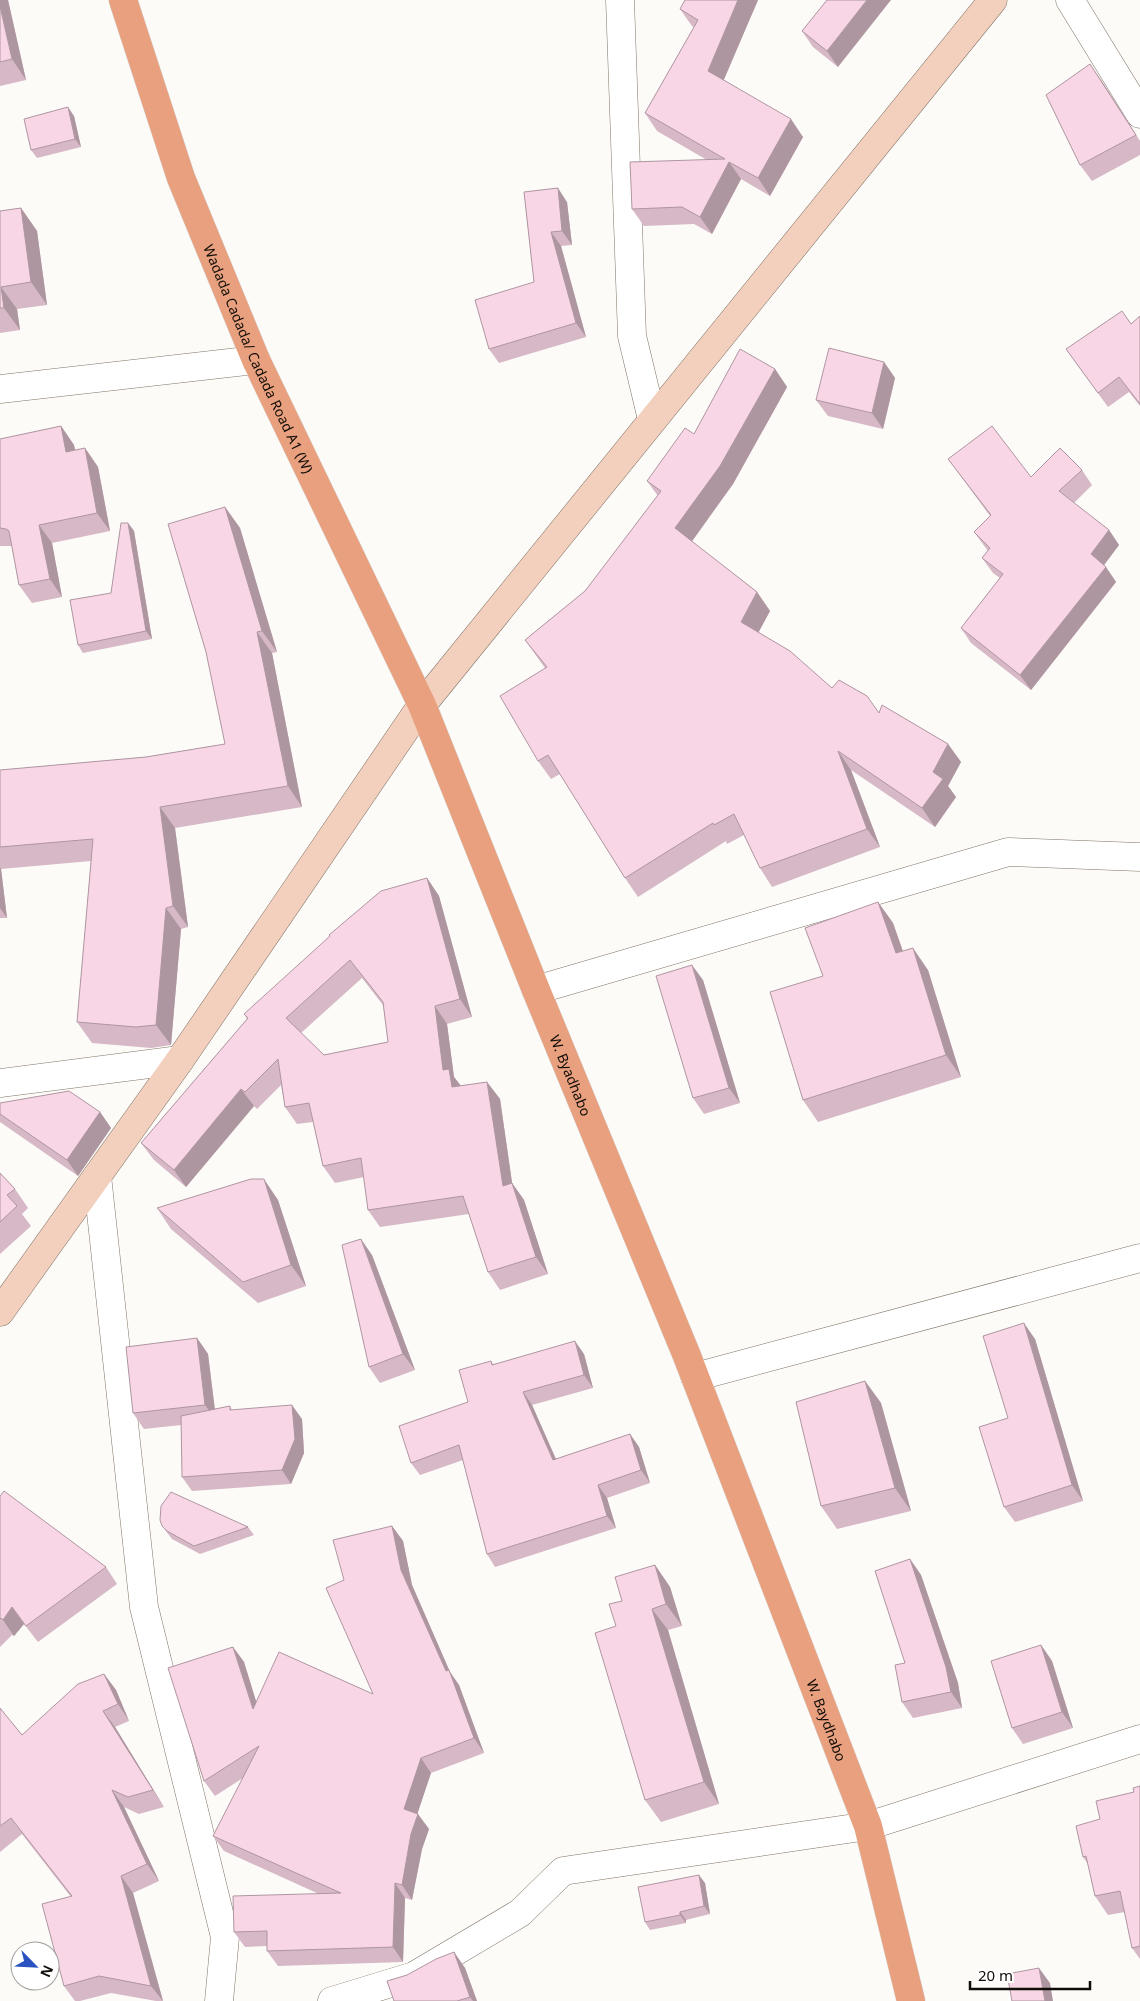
<svg xmlns="http://www.w3.org/2000/svg" width="1140" height="2001" viewBox="0 0 1140 2001" font-family="'Noto Sans',sans-serif">
  <style>
    .lines { fill: none; stroke-linecap: round; stroke-linejoin: round }
    .street-casing { stroke: #807568; stroke-width: 29 }
    .secondary-casing { stroke: #807568; stroke-width: 29 }
    .primary-casing { stroke: #d9d8d7; stroke-width: 29 }
    .street { stroke: #fff; stroke-width: 28 }
    .secondary { stroke: #f3d0be; stroke-width: 28 }
    .primary { stroke: #e8a07e; stroke-width: 28 }
    .wall { fill: #d6b8c6; fill-rule: evenodd }
    .shaded-wall { fill: #ae96a1 }
    .building { fill: #f9d6e6; stroke: #ae96a1; fill-rule: evenodd }
    .labels { text-anchor: middle; dominant-baseline: central; stroke-width: 4.5; stroke-linejoin: round; paint-order: stroke }
    .street-label { font-size: 14px; fill: #100c07; stroke: #fff }
  </style>
  <rect width="100%" height="100%" fill="#fdfbf8"/>
  <g class="lines">
    <defs>
      <g id="street">
        <path d="M620,0L632,336L652,419"/>
        <path d="M1070,0L1140,114"/>
        <path d="M0,389L256,360"/>
        <path d="M536,990L1008,852L1140,857"/>
        <path d="M0,1083L180,1060"/>
        <path d="M97,1176L144,1607L225,1937L219,2001"/>
        <path d="M695,1377L1140,1258"/>
        <path d="M332,2001L414,1976L520,1913L563,1871L868,1826L1140,1739"/>
      </g>
      <path id="secondary" d="M0,1312L180,1060L422,705L993,0"/>
      <g id="primary">
        <path id="s1" d="M123,0L181,178L256,360L422,705L536,990L687,1356L868,1826L911,2001"/>
      </g>
    </defs>
    <!-- street casing -->
    <use href="#street" class="street-casing"/>
    <!-- secondary casing -->
    <use href="#secondary" class="secondary-casing"/>
    <!-- primary casing -->
    <use href="#primary" class="primary-casing"/>
    <!-- street -->
    <use href="#street" class="street"/>
    <!-- secondary -->
    <use href="#secondary" class="secondary"/>
    <!-- primary -->
    <use href="#primary" class="primary"/>
  </g>
  <!-- wall -->
  <g class="wall">
    <path d="M0,0H8L26,80L0,86Z"/>
    <path d="M685,0H758L723,80L803,137L770,196L741,179L712,234L694,224L644,226L632,209L707,160L657,131L645,113L694,27L692,26L680,9Z"/>
    <path d="M827,0L838,67L813,47L802,31Z"/>
    <path d="M1101,80L1140,141V155L1092,181L1080,165Z"/>
    <path d="M74,116L81,147L37,158L31,150Z"/>
    <path d="M524,192L567,202L572,245L561,246L586,337L499,363L489,349L534,282Z"/>
    <path d="M21,208L37,231L47,305L17,309L20,330L0,333V211Z"/>
    <path d="M1140,316V406L1129,392L1108,407L1066,349L1131,324Z"/>
    <path d="M884,362L895,378L883,429L828,416L816,400Z"/>
    <path d="M775,369L787,387L733,484L691,541L757,592L770,611L758,632L832,688L879,713L948,744L961,762L948,786L956,797L935,827L851,770L880,847L772,887L760,868L744,835L727,844L726,841L638,897L625,878L560,774L551,779L538,761L545,668L525,640L585,591L658,496L647,481L694,434Z"/>
    <path d="M61,426L74,445L75,450L85,448L98,467L110,531L52,543L62,597L32,603L19,585L12,546H0V439Z"/>
    <path d="M948,459L1031,477L1082,470L1092,485L1074,503L1109,530L1119,545L1104,565L1116,582L1031,690L971,643L961,628L1000,578L993,573L982,558L988,551L974,532L990,516Z"/>
    <path d="M225,507L240,528L277,652L272,653L302,807L175,828L188,927L181,929L171,1045L151,1048L92,1043L77,1022L91,861L1,869L7,918H0V770L146,757L225,744Z"/>
    <path d="M128,523L134,531L152,639L83,653L78,645L111,593Z"/>
    <path d="M427,878L439,896L472,1017L447,1024L454,1077L461,1086L487,1082L500,1099L512,1183L524,1200L548,1274L500,1290L488,1272L469,1214L380,1227L368,1210L364,1177L335,1183L323,1166L313,1122L297,1124L285,1107L281,1085L257,1109L254,1106L186,1187L154,1160L141,1143L247,1019L244,1014ZM362,978L383,1005L388,1042L324,1055L301,1033Z"/>
    <path d="M878,902L893,923L903,951L928,970L961,1077L818,1122L803,1100L823,976Z"/>
    <path d="M703,980L740,1103L704,1114L693,1098Z"/>
    <path d="M0,1103L100,1112L111,1128L78,1176L0,1122Z"/>
    <path d="M0,1173L15,1189L28,1208L22,1214L31,1226L0,1254Z"/>
    <path d="M278,1200L306,1286L258,1303L171,1229L157,1208Z"/>
    <path d="M372,1255L415,1370L380,1383L369,1367Z"/>
    <path d="M197,1338L208,1354L215,1409L230,1406L232,1410L302,1419L304,1453L291,1484L192,1491L182,1477L181,1425L144,1429L133,1413Z"/>
    <path d="M1035,1339L1083,1501L1015,1522L1004,1507L1008,1418Z"/>
    <path d="M584,1354L593,1388L532,1405L556,1459L630,1434L639,1447L650,1483L607,1498L616,1528L495,1567L487,1554L463,1460L420,1475L411,1463L468,1402L491,1361L493,1364Z"/>
    <path d="M865,1381L881,1403L911,1511L837,1529L821,1506Z"/>
    <path d="M0,1496L106,1567L117,1584L38,1642L24,1624L14,1636L12,1635L0,1647Z"/>
    <path d="M162,1526L248,1527L254,1535L200,1554L172,1539Z"/>
    <path d="M392,1526L403,1541L412,1585L450,1672L459,1685L484,1753L431,1773L417,1814L429,1829L422,1849L412,1900L405,1898L403,1962L278,1966L267,1951V1946L245,1947L234,1932L319,1894L224,1851L213,1836L243,1778L215,1796L204,1781L233,1647L244,1662L256,1701L373,1694L344,1580Z"/>
    <path d="M910,1559L921,1575L958,1683L962,1708L913,1718L902,1702Z"/>
    <path d="M655,1565L670,1587L682,1626L668,1630L719,1804L661,1822L645,1800L616,1626L622,1601Z"/>
    <path d="M1041,1645L1052,1661L1073,1728L1023,1744L1012,1728Z"/>
    <path d="M104,1674L116,1690L129,1721L115,1727L164,1807L139,1814L124,1807L159,1881L133,1893L163,2001H156L111,1993L80,2001H75L64,1986L71,1897L22,1834L0,1852V1708L22,1735Z"/>
    <path d="M1140,1786V1959L1132,1948L1125,1912L1108,1915L1095,1896L1088,1864L1083,1857L1100,1819L1134,1792Z"/>
    <path d="M705,1883L710,1914L686,1920V1923L650,1930L645,1922Z"/>
    <path d="M454,1952L465,1968L477,2001H394Z"/>
  </g>
  <!-- shaded-wall -->
  <g class="shaded-wall">
    <path d="M0,0H8L26,80L12,59L0,6Z"/>
    <path d="M738,0H758L720,89L708,71Z"/>
    <path d="M867,0H891L838,67L827,51Z"/>
    <path d="M1090,64L1101,80L1140,141L1136,135Z"/>
    <path d="M68,107L74,116L81,147L75,139Z"/>
    <path d="M791,119L803,137L770,196L758,178Z"/>
    <path d="M729,162L741,179L712,234L700,217Z"/>
    <path d="M558,188L567,202L572,245L562,231Z"/>
    <path d="M21,208L37,231L47,305L31,282Z"/>
    <path d="M551,232L561,246L586,337L576,323Z"/>
    <path d="M1,287L17,309L20,330L4,308Z"/>
    <path d="M884,362L895,378L883,429L872,413Z"/>
    <path d="M775,369L787,387L733,484L688,547L675,528Z"/>
    <path d="M61,426L74,445L79,470L66,452Z"/>
    <path d="M85,448L98,467L110,531L97,513Z"/>
    <path d="M225,507L240,528L277,652L262,631Z"/>
    <path d="M128,523L134,531L152,639L146,631Z"/>
    <path d="M39,525L52,543L62,597L50,579Z"/>
    <path d="M1109,530L1119,545L1101,569L1091,554Z"/>
    <path d="M1106,567L1116,582L1031,690L1020,675Z"/>
    <path d="M757,592L770,611L754,641L741,622Z"/>
    <path d="M257,632L272,653L302,807L288,786Z"/>
    <path d="M948,744L961,762L948,786L956,797L935,827L922,808L933,772Z"/>
    <path d="M838,751L851,770L880,847L867,829Z"/>
    <path d="M160,807L175,828L188,927L173,906Z"/>
    <path d="M0,867L1,869L7,918L0,908Z"/>
    <path d="M427,878L439,896L472,1017L460,999Z"/>
    <path d="M878,902L893,923L911,975L896,953Z"/>
    <path d="M166,908L181,929L171,1045L156,1025Z"/>
    <path d="M913,948L928,970L961,1077L946,1055Z"/>
    <path d="M692,965L703,980L740,1103L729,1088Z"/>
    <path d="M435,1006L447,1024L454,1077L461,1086L452,1087L443,1070Z"/>
    <path d="M487,1082L500,1099L515,1203L503,1186Z"/>
    <path d="M241,1089L254,1106L186,1187L174,1170Z"/>
    <path d="M100,1112L111,1128L78,1176L67,1160Z"/>
    <path d="M264,1179L278,1200L306,1286L291,1265Z"/>
    <path d="M512,1183L524,1200L548,1274L536,1257Z"/>
    <path d="M361,1239L372,1255L415,1370L403,1354Z"/>
    <path d="M1024,1323L1035,1339L1083,1501L1072,1485Z"/>
    <path d="M197,1338L208,1354L216,1420L205,1405Z"/>
    <path d="M575,1341L584,1354L593,1388L584,1375Z"/>
    <path d="M865,1381L881,1403L911,1511L895,1488Z"/>
    <path d="M523,1392L532,1405L562,1473L553,1460Z"/>
    <path d="M292,1405L302,1419L304,1453L291,1484L282,1470Z"/>
    <path d="M630,1434L639,1447L650,1483L641,1470Z"/>
    <path d="M598,1485L607,1498L616,1528L607,1516Z"/>
    <path d="M392,1526L403,1541L412,1585L450,1672L459,1685L484,1753L474,1738L446,1671L401,1570Z"/>
    <path d="M910,1559L921,1575L958,1683L962,1708L951,1692Z"/>
    <path d="M655,1565L670,1587L682,1626L666,1604Z"/>
    <path d="M12,1607L24,1624L14,1636L3,1620Z"/>
    <path d="M652,1609L668,1630L719,1804L704,1782Z"/>
    <path d="M1041,1645L1052,1661L1073,1728L1062,1712Z"/>
    <path d="M233,1647L244,1662L263,1724L253,1709Z"/>
    <path d="M104,1674L116,1690L129,1721L118,1704Z"/>
    <path d="M103,1711L115,1727L164,1807L153,1790Z"/>
    <path d="M421,1758L431,1773L414,1824L404,1809Z"/>
    <path d="M112,1790L124,1807L159,1881L147,1864Z"/>
    <path d="M418,1814L429,1829L422,1849L412,1900L402,1885L411,1834Z"/>
    <path d="M699,1875L705,1883L710,1914L704,1906Z"/>
    <path d="M121,1876L133,1893L163,2001L151,1986Z"/>
    <path d="M395,1883L405,1898L403,1962L393,1947Z"/>
    <path d="M680,1912L686,1920V1923L680,1915Z"/>
    <path d="M454,1952L465,1968L477,2001H473L470,1997Z"/>
    <path d="M1039,1968L1050,1983L1053,2001H1045Z"/>
  </g>
  <!-- building -->
  <g class="building">
    <path d="M685,0H738L708,71L791,119L758,178L729,162L700,217L682,207L632,209L630,162L725,159L645,113L698,20L680,9Z"/>
    <path d="M827,0H867L827,51L802,31Z"/>
    <path d="M0,6L12,59L0,62Z"/>
    <path d="M1090,64L1136,135L1080,165L1046,95Z"/>
    <path d="M68,107L75,139L31,150L24,119Z"/>
    <path d="M558,188L562,231L551,232L576,323L489,349L475,300L534,282L524,192Z"/>
    <path d="M21,208L31,282L1,287L4,308H0V211Z"/>
    <path d="M1122,311L1131,324L1140,316V404L1119,377L1098,393L1066,349Z"/>
    <path d="M829,348L884,362L872,413L816,400Z"/>
    <path d="M740,349L775,369L720,466L675,528L757,592L741,622L790,651L832,688L839,680L867,696L879,713L882,705L948,744L933,772L943,779L922,808L838,751L867,829L760,868L734,814L714,825L713,823L625,878L548,755L538,761L500,696L547,667L525,640L585,591L661,491L647,481L685,428L694,434Z"/>
    <path d="M61,426L66,452L85,448L97,513L39,525L50,579L19,585L9,531L6,529L0,528V439Z"/>
    <path d="M992,426L1031,477L1060,448L1082,470L1059,491L1109,530L1091,554L1106,567L1020,675L961,628L1003,574L982,558L990,548L974,532L991,515L948,459Z"/>
    <path d="M225,507L262,631L257,632L288,786L160,807L173,906L166,908L156,1025L136,1027L77,1022L93,839L0,847V770L146,757L225,744L206,652L168,524Z"/>
    <path d="M121,523H128L146,631L78,645L70,600L111,593Z"/>
    <path d="M427,878L460,999L435,1006L443,1070L449,1069L452,1087L487,1082L503,1186L512,1183L536,1257L488,1272L463,1196L368,1210L361,1158L323,1166L309,1103L285,1107L278,1059L245,1092L241,1089L174,1170L141,1143L248,1018L244,1014L330,936L329,935L381,891ZM350,960L383,1002L388,1042L324,1055L286,1018Z"/>
    <path d="M878,902L896,953L913,948L946,1055L803,1100L770,992L823,976L805,928Z"/>
    <path d="M692,965L729,1088L693,1098L656,976Z"/>
    <path d="M69,1091L100,1112L67,1160L0,1114V1103Z"/>
    <path d="M0,1173L15,1189L7,1195L17,1206L0,1222Z"/>
    <path d="M251,1179H264L291,1265L243,1282L157,1208Z"/>
    <path d="M361,1239L403,1354L369,1367L342,1245Z"/>
    <path d="M1024,1323L1072,1485L1004,1507L979,1427L1008,1418L983,1336Z"/>
    <path d="M197,1338L205,1405L133,1413L126,1347Z"/>
    <path d="M575,1341L584,1375L523,1392L553,1460L630,1434L641,1470L598,1485L607,1516L487,1554L459,1445L411,1463L399,1426L468,1402L459,1370L491,1361L492,1365Z"/>
    <path d="M865,1381L895,1488L821,1506L796,1402Z"/>
    <path d="M292,1405L295,1439L282,1470L182,1477L181,1416L230,1406V1410Z"/>
    <path d="M4,1491L106,1567L26,1626L12,1607L3,1620L1,1618L0,1619V1496Z"/>
    <path d="M171,1492L248,1527L194,1546L167,1531L162,1526L160,1520L161,1506Z"/>
    <path d="M392,1526L401,1570L446,1671L449,1670L474,1738L421,1758L404,1809L418,1814L411,1834L402,1885L395,1883L393,1947L267,1951V1931L234,1932L233,1896L341,1893L213,1836L259,1746L204,1781L168,1668L233,1647L253,1709L279,1652L373,1694L326,1588L344,1580L333,1540Z"/>
    <path d="M910,1559L946,1667L951,1692L902,1702L895,1665L905,1663L875,1571Z"/>
    <path d="M655,1565L666,1604L652,1609L704,1782L645,1800L595,1633L616,1626L609,1604L622,1601L615,1577Z"/>
    <path d="M1041,1645L1062,1712L1012,1728L991,1661Z"/>
    <path d="M104,1674L118,1704L103,1711L153,1790L128,1797L112,1790L147,1864L121,1876L151,1986L99,1976L64,1986L42,1904L72,1896L11,1818L0,1826V1708L22,1735L78,1684Z"/>
    <path d="M1140,1786V1946L1132,1948L1120,1891L1095,1896L1086,1856L1083,1857L1076,1826L1100,1819L1096,1801L1134,1792L1133,1788Z"/>
    <path d="M699,1875L704,1906L680,1912V1915L645,1922L638,1887Z"/>
    <path d="M454,1952L470,1997L457,2001H394L387,1981L407,1975L436,1959Z"/>
    <path d="M1039,1968L1045,2001H1012L1007,1974Z"/>
  </g>
  <g class="labels">
    <!-- street labels -->
    <g class="street-label">
      <text stroke="none"><textPath href="#s1" startOffset="384">Wadada Cadada/ Cadada Road A1 (W)</textPath></text>
      <text stroke="none"><textPath href="#s1" startOffset="1166">W. Byadhabo</textPath></text>
      <text stroke="none"><textPath href="#s1" startOffset="1860">W. Baydhabo</textPath></text>
    </g>
  </g>
  <!-- north arrow -->
  <g transform="translate(35 1966) rotate(114)"><circle r="24" fill="#ffffff" stroke="#9f9e9c"/>
  <path d="M0-4L9 19L0 12L-9 19Z" fill="#2a52c1"/>
  <text y="-8" font-size="14" font-weight="bold" text-anchor="middle" fill="#100c07">N</text>
  </g>
  <!-- scale -->
  <path d="M970 1981v8h120v-8" fill="none" stroke="#100c07" stroke-width="2.5"/>
  <text x="978" y="1981" font-size="15" fill="#100c07" stroke="#ffffff" stroke-width="4" paint-order="stroke">20 m</text>
</svg>
